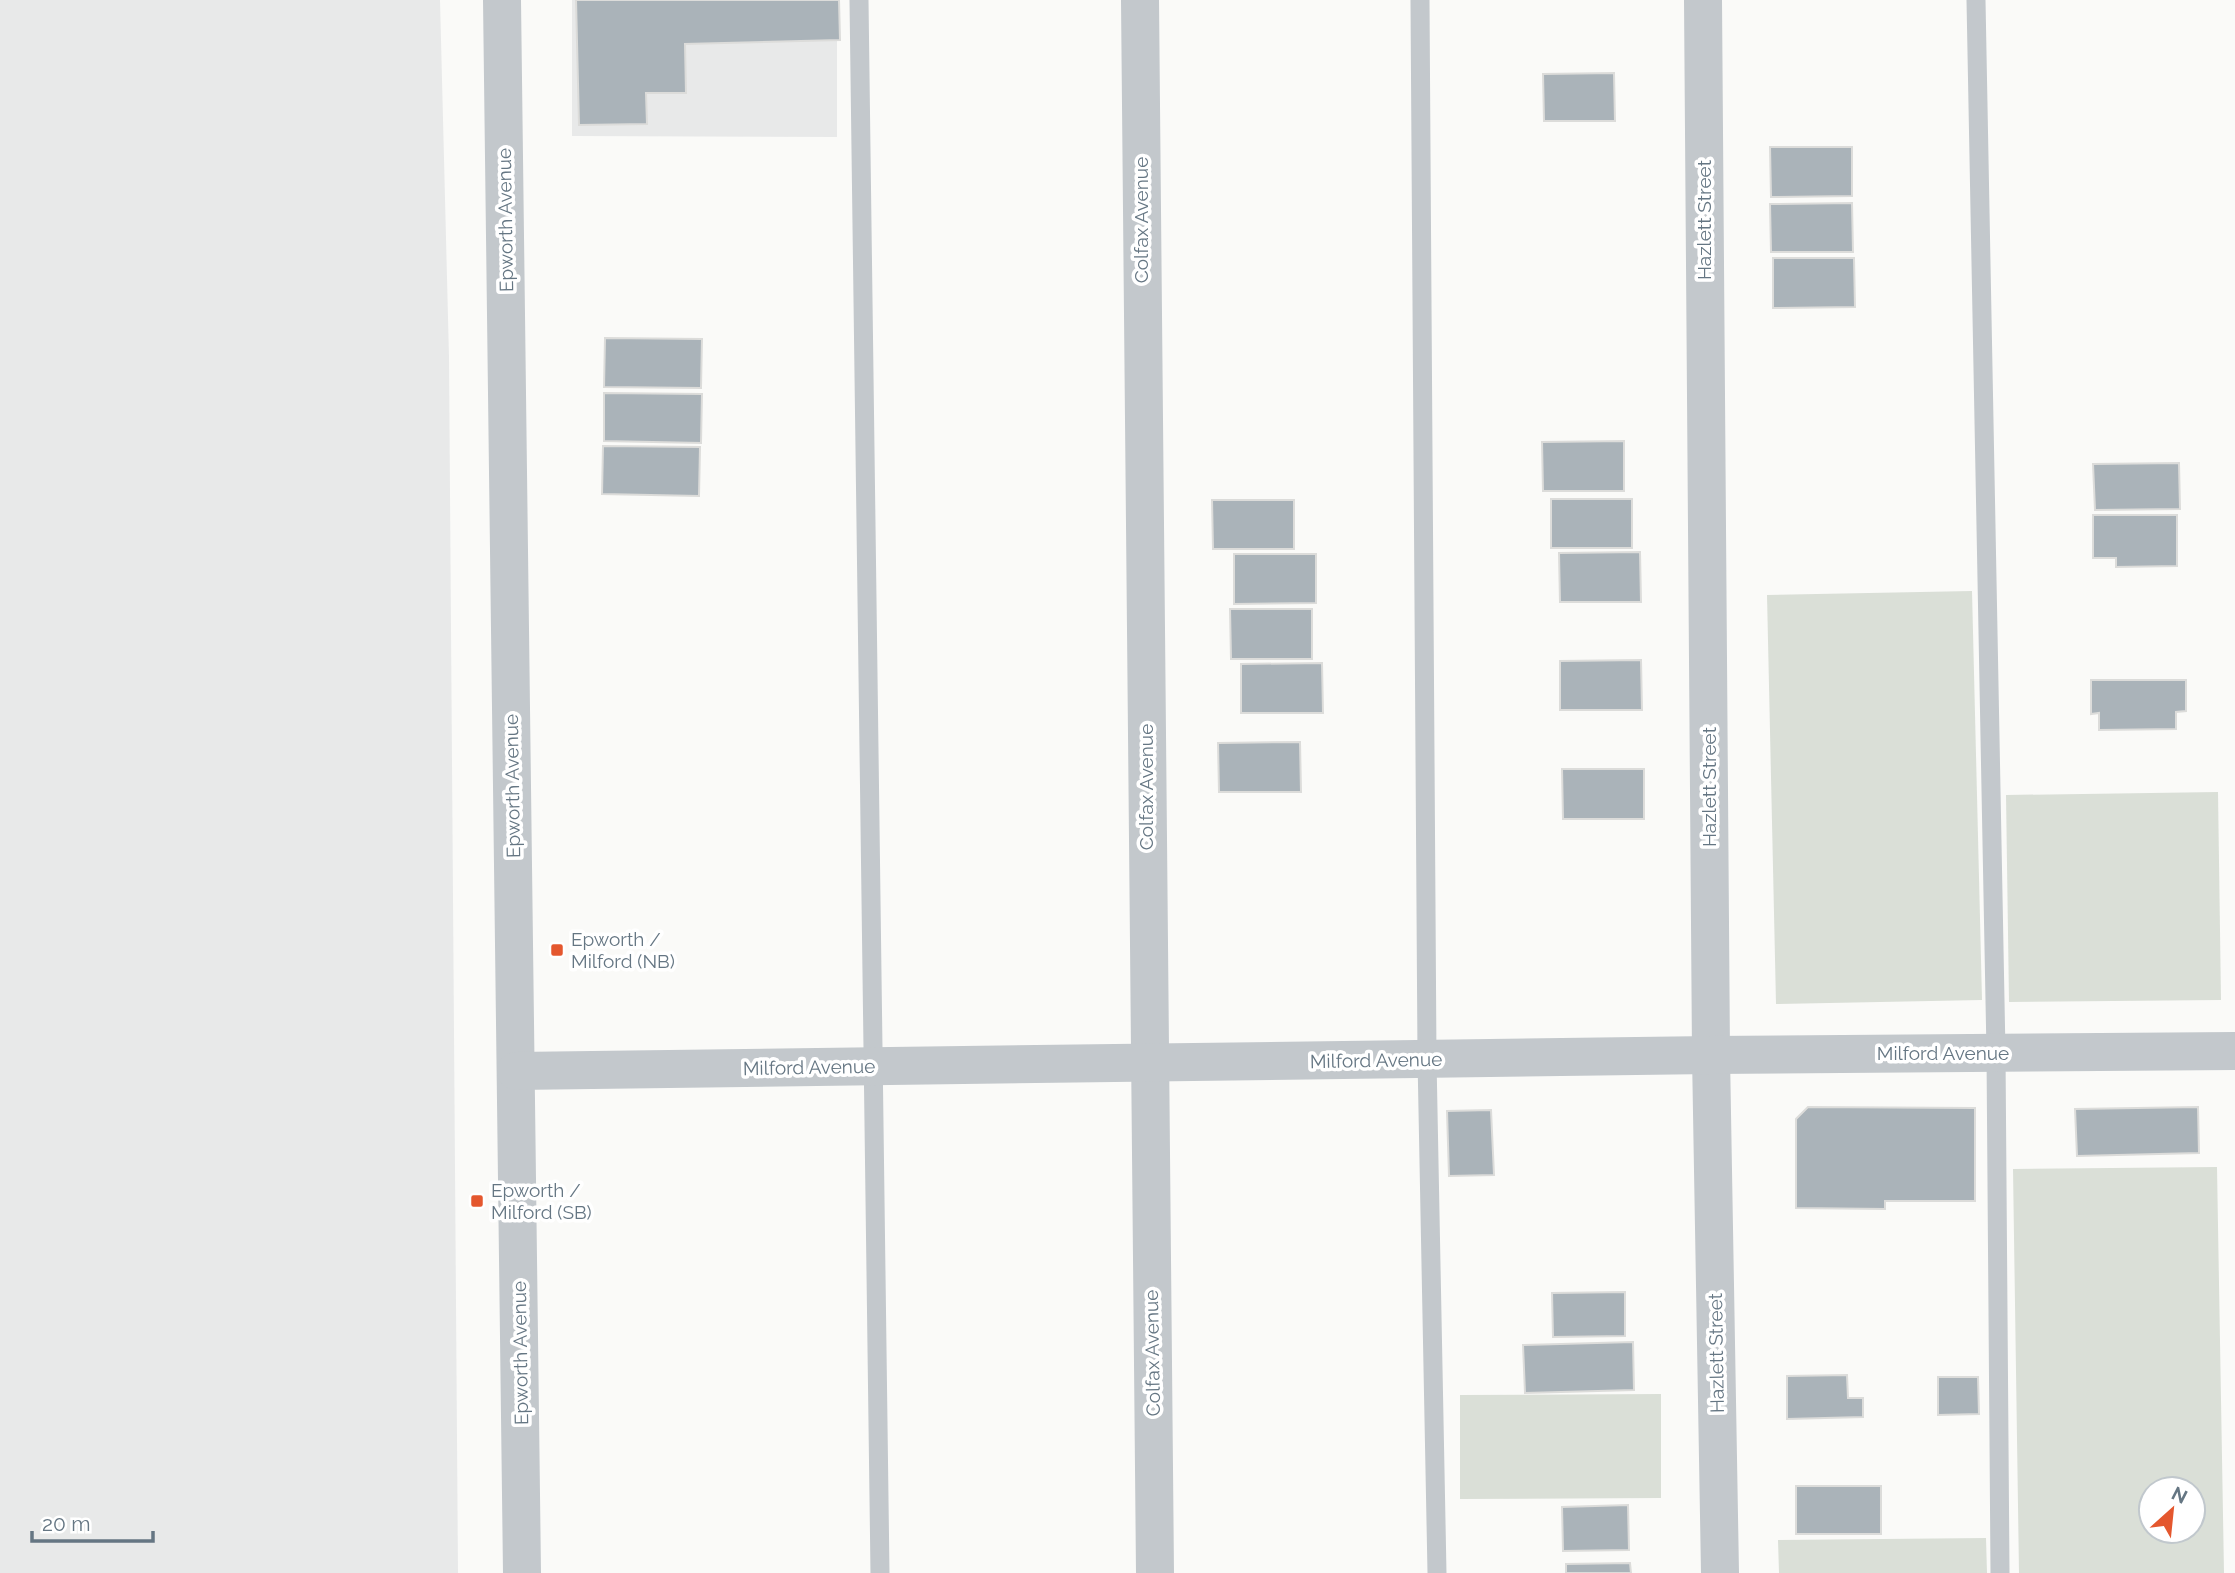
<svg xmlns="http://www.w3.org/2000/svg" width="2235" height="1573" viewBox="0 0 2235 1573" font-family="Raleway,sans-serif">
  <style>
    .built { fill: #e8e9e9 }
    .green { fill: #dadfd7; fill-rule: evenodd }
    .building { fill: #aab3b9; stroke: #dcdcda; stroke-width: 2 }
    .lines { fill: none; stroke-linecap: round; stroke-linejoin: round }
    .lane { stroke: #c3c8cc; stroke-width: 19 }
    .street { stroke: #c3c8cc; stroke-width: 38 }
    .poi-dot { fill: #e4572e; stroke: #fff; stroke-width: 2.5 }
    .labels { text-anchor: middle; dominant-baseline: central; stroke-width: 7; stroke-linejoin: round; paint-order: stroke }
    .street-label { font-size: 19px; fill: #657683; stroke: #fff }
    .poi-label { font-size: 19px; fill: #657683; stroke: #fff; text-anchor: start }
  </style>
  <rect width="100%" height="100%" fill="#fafaf8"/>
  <!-- built -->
  <g class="built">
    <path d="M0,0H440L449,357L458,1573H0Z"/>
    <path d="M572,0H837V137L572,136Z"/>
  </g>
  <!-- green -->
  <g class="green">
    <path d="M1972,591L1982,1000L1776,1004L1767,595Z"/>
    <path d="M2218,792L2221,1000L2009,1002L2006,795Z"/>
    <path d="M2217,1167L2224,1573H2019L2013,1169ZM2151,1489H2193V1531H2151Z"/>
    <path d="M1661,1394V1498L1460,1499V1395Z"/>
    <path d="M1986,1538L1987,1573H1779L1778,1540Z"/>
  </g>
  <!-- building -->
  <g class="building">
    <path d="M576,0H839L840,40L685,44L686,93H646L647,124L579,125Z"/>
    <path d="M1614,73L1615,121H1544L1543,74Z"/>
    <path d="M1770,147H1852V196L1771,197Z"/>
    <path d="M1852,203L1853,252H1771L1770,204Z"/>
    <path d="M1773,258H1854L1855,307L1773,308Z"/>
    <path d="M605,338L702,339L701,388L604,387Z"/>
    <path d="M604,393L702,394L701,443L604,441Z"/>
    <path d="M1624,441V491H1543L1542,442Z"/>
    <path d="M603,446L700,447L699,496L602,494Z"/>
    <path d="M2179,463L2180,509L2095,510L2093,464Z"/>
    <rect x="1551" y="499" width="81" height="49"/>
    <path d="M1212,500H1294V549H1213Z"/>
    <path d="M2093,515H2177V566L2116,567V558H2093Z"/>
    <path d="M1640,552L1641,602H1560L1559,553Z"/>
    <path d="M1234,554H1316V603L1234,604Z"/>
    <path d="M1230,609H1312V659H1231Z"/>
    <path d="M1641,660L1642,710H1560V661Z"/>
    <path d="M1322,663L1323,713H1241V664Z"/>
    <path d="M2091,680H2186V711L2176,712V729L2099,730V713L2091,714Z"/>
    <path d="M1300,742L1301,792H1219L1218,743Z"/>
    <path d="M1562,769H1644V819H1563Z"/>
    <path d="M1808,1107L1975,1108V1201H1885V1209L1796,1208V1119Z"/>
    <path d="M2198,1107L2199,1153L2077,1156L2075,1109Z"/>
    <path d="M1491,1110L1494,1175L1449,1176L1447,1111Z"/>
    <path d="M1625,1292V1336L1553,1337L1552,1293Z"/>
    <path d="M1633,1342L1634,1390L1525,1393L1523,1345Z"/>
    <path d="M1847,1375L1848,1398H1863V1417L1787,1419V1376Z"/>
    <path d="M1938,1377H1978L1979,1414L1938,1415Z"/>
    <rect x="1796" y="1486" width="85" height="48"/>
    <path d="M1628,1505L1629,1550L1563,1551L1562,1507Z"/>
    <path d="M1630,1563L1631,1573H1566V1564Z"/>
  </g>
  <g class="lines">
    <!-- lane -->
    <g class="lane">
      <path d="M859,0L880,1573"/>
      <path d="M1420,0L1427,1059L1437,1573"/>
      <path d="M1976,0L1996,1053L2000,1573"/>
    </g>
    <!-- street -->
    <g class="street">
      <path d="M502,0L522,1573"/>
      <path d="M1140,0L1155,1573"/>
      <path d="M1703,0L1711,1055L1720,1573"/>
      <path d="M516,1071L1711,1055L2235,1051"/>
    </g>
  </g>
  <!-- markers -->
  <g class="poi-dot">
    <rect x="550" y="943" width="14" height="14" rx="3.5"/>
    <rect x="470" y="1194" width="14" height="14" rx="3.5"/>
  </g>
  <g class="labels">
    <!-- street labels -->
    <g class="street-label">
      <text transform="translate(505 220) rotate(-91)">Epworth Avenue</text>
      <text transform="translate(1141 220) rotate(-90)">Colfax Avenue</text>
      <text transform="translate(1704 220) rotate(-90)">Hazlett Street</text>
      <text transform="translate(512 786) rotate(-91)">Epworth Avenue</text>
      <text transform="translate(1146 787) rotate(-90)">Colfax Avenue</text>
      <text transform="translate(1709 787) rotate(-90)">Hazlett Street</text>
      <text x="1943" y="1053">Milford Avenue</text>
      <text transform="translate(1376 1060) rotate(-1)">Milford Avenue</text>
      <text transform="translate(809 1067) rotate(-1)">Milford Avenue</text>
      <text transform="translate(520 1353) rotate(-91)">Epworth Avenue</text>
      <text transform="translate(1152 1353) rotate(-91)">Colfax Avenue</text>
      <text transform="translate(1716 1353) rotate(-91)">Hazlett Street</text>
    </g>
    <!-- poi labels -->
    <g class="poi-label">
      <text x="571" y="939">Epworth /<tspan x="571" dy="22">Milford (NB)</tspan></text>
      <text x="491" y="1190">Epworth /<tspan x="491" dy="22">Milford (SB)</tspan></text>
    </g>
  </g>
  <!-- north arrow -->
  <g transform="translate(2172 1510) rotate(27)"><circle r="33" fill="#ffffff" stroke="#c1c8cd" stroke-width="2"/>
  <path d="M0-5L12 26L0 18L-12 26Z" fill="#e4572e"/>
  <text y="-10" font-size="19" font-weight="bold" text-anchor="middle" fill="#657683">N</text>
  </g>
  <!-- scale -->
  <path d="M32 1531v10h121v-10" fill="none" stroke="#657683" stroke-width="3.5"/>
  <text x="42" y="1531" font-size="21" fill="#657683" stroke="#ffffff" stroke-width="5" paint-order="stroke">20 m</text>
</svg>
